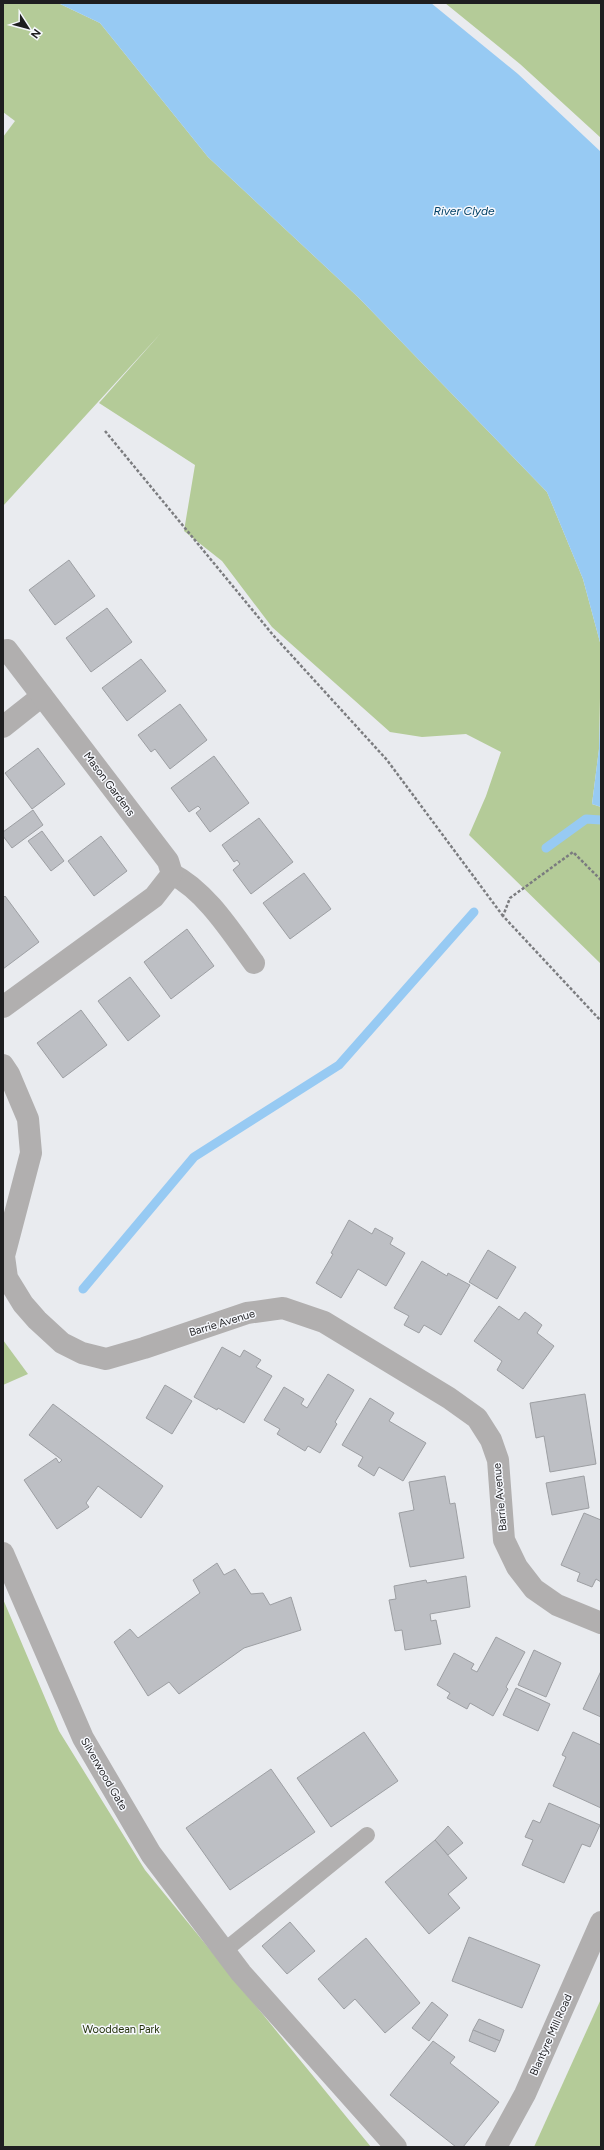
<svg xmlns="http://www.w3.org/2000/svg" width="604" height="2150" viewBox="0 0 604 2150" font-family="Figtree,sans-serif">
  <style>
    .green { fill: #b4cb98 }
    .water { fill: #97caf3 }
    .lines { fill: none; stroke-linecap: round; stroke-linejoin: round }
    .stream { stroke: #97caf3; stroke-width: 9 }
    .building { fill: #bdbfc4; stroke: #9d9fa3 }
    .path { stroke: #7b7c7f; stroke-width: 2.5; stroke-dasharray: 3 2; stroke-linecap: butt }
    .service { stroke: #b1afaf; stroke-width: 16 }
    .minor { stroke: #b1afaf; stroke-width: 22 }
    .labels { text-anchor: middle; dominant-baseline: central; stroke-width: 3; stroke-linejoin: round; paint-order: stroke }
    .street-label { font-size: 11px; fill: #1e1e20; stroke: #f6f8fd }
    .park-label { font-size: 11px; fill: #25340c; stroke: #f6f8fd }
    .water-label { font-size: 12px; font-style: italic; fill: #014167; stroke: #f6f8fd }
  </style>
  <rect width="100%" height="100%" fill="#e9ebef"/>
  <!-- green -->
  <g class="green">
    <path d="M3,3H58L100,23L208,157L359,298L547,492L583,579L601,646L599,749L592,804L601,807V964L469,835L486,796L501,752L466,734L422,737L390,732L272,627L222,561L184,531L195,465L99,403L161,333L3,506V137L15,121L3,112Z"/>
    <path d="M445,3H601V138L520,64Z"/>
    <path d="M3,1340L28,1374L3,1385Z"/>
    <path d="M3,1599L59,1731L145,1870L371,2147H3Z"/>
    <path d="M601,1999V2147H534Z"/>
  </g>
  <!-- water -->
  <g class="water">
    <path d="M58,3H431L518,74L601,152V646L583,579L547,492L359,298L208,157L100,23Z"/>
    <path d="M601,687V807L592,804L599,749Z"/>
  </g>
  <g class="lines">
    <!-- stream -->
    <g class="stream">
      <path d="M546,848L586,819L601,820"/>
      <path d="M83,1289L194,1157L339,1065L474,912"/>
    </g>
  </g>
  <!-- building -->
  <g class="building">
    <path d="M69,560L95,596L55,625L29,590Z"/>
    <path d="M107,608L132,642L91,672L66,638Z"/>
    <path d="M141,659L166,691L127,721L102,688Z"/>
    <path d="M180,704L207,740L170,769L155,749L151,752L138,735Z"/>
    <path d="M38,748L65,784L32,809L5,773Z"/>
    <path d="M214,756L249,803L210,832L196,813L201,809L198,806L189,812L171,788Z"/>
    <path d="M33,810L43,825L12,848L3,836V832Z"/>
    <path d="M259,818L293,862L251,894L233,870L240,864L237,860L234,862L222,845Z"/>
    <path d="M42,831L64,861L51,871L28,841Z"/>
    <path d="M101,836L127,871L94,896L68,861Z"/>
    <path d="M304,873L331,909L290,939L263,903Z"/>
    <path d="M5,896L39,942L3,969V898Z"/>
    <path d="M187,929L214,966L171,999L144,962Z"/>
    <path d="M130,977L160,1016L128,1041L98,1001Z"/>
    <path d="M81,1010L107,1045L63,1078L37,1043Z"/>
    <path d="M349,1220L372,1234L375,1228L393,1238L390,1244L405,1253L386,1286L358,1269L341,1298L316,1283L333,1254L331,1253Z"/>
    <path d="M488,1250L516,1267L497,1299L469,1282Z"/>
    <path d="M422,1261L447,1276L448,1273L470,1285L441,1335L424,1325L419,1333L404,1325L409,1316L394,1308Z"/>
    <path d="M499,1306L519,1320L525,1312L542,1325L537,1333L554,1346L523,1389L497,1370L502,1361L474,1341Z"/>
    <path d="M222,1347L240,1357L244,1350L261,1360L256,1367L272,1376L244,1423L218,1408L217,1410L194,1397Z"/>
    <path d="M328,1374L354,1390L335,1422L337,1424L320,1453L308,1446L305,1451L277,1434L280,1429L264,1420L284,1387L304,1399L301,1404L307,1408Z"/>
    <path d="M165,1385L192,1401L172,1434L146,1418Z"/>
    <path d="M585,1394L596,1464L550,1472L544,1436L536,1438L530,1403Z"/>
    <path d="M370,1398L394,1413L389,1421L426,1443L403,1481L379,1467L374,1476L358,1466L363,1457L342,1445Z"/>
    <path d="M53,1404L163,1486L141,1518L98,1486L86,1503L89,1507L57,1529L24,1480L56,1458L59,1463L62,1460L29,1435Z"/>
    <path d="M445,1476L450,1504L455,1503L464,1558L410,1567L399,1513L414,1510L409,1482Z"/>
    <path d="M584,1476L589,1508L552,1515L546,1483Z"/>
    <path d="M584,1513L601,1520V1582L596,1579L592,1587L577,1581L580,1573L561,1565Z"/>
    <path d="M217,1563L224,1575L235,1569L251,1594L263,1593L270,1605L291,1597L301,1630L244,1648L179,1694L169,1682L148,1696L114,1642L130,1629L138,1638L200,1593L193,1580Z"/>
    <path d="M466,1576L470,1607L430,1614L431,1621L436,1620L441,1644L405,1650L402,1630L395,1631L389,1600L396,1599L394,1586L426,1580L427,1583Z"/>
    <path d="M496,1637L525,1652L506,1687L508,1689L493,1716L470,1703L467,1709L447,1698L450,1693L437,1685L454,1653L474,1664L471,1669L477,1672Z"/>
    <path d="M534,1650L561,1663L546,1697L518,1685Z"/>
    <path d="M601,1671V1717L583,1709Z"/>
    <path d="M516,1688L550,1704L538,1731L503,1715Z"/>
    <path d="M364,1732L398,1781L331,1827L297,1778Z"/>
    <path d="M573,1732L601,1745V1808L553,1786L566,1757L562,1755Z"/>
    <path d="M271,1769L315,1832L230,1890L186,1828Z"/>
    <path d="M549,1803L600,1825L590,1847L582,1844L564,1883L522,1865L533,1840L525,1837L533,1820L540,1823Z"/>
    <path d="M448,1826L463,1843L448,1855L435,1840Z"/>
    <path d="M435,1840L467,1878L448,1894L460,1908L429,1934L385,1882Z"/>
    <path d="M290,1922L315,1951L287,1974L262,1946Z"/>
    <path d="M469,1937L540,1965L522,2008L452,1981Z"/>
    <path d="M366,1938L420,2003L385,2033L355,1999L344,2009L318,1979Z"/>
    <path d="M432,2002L448,2015L429,2041L412,2028Z"/>
    <path d="M479,2019L504,2030L500,2041L473,2030Z"/>
    <path d="M473,2030L500,2041L495,2052L469,2041Z"/>
    <path d="M433,2041L455,2057L450,2063L499,2102L463,2147H456L390,2095Z"/>
  </g>
  <g class="lines">
    <!-- path -->
    <g class="path">
      <path d="M105,431L273,635L387,760L503,916"/>
      <path d="M601,880L573,852L510,898L503,916L601,1021"/>
    </g>
    <!-- service -->
    <path class="service" d="M224,1951L367,1835"/>
    <!-- minor -->
    <g class="minor">
      <path d="M3,727L42,696"/>
      <path d="M172,874C206,891 232,933 254,963"/>
      <path d="M3,1007L154,897L172,874L168,861L7,650"/>
      <path d="M3,1065L9,1074L28,1119L31,1153L4,1256L7,1278L23,1304L37,1320L62,1343L82,1353L106,1359L144,1348L247,1313L283,1308L324,1322L449,1398L477,1418L491,1440L498,1460L504,1540L517,1567L534,1589L557,1605L601,1623"/>
      <path d="M3,1553L83,1738L151,1854L241,1973L396,2147"/>
      <path d="M496,2147L525,2094L601,1922"/>
    </g>
  </g>
  <g class="labels">
    <!-- street labels -->
    <g class="street-label">
      <text transform="translate(109 784) rotate(53)">Mason Gardens</text>
      <text transform="translate(222 1323) rotate(-17)">Barrie Avenue</text>
      <text transform="translate(500 1497) rotate(-95)">Barrie Avenue</text>
      <text transform="translate(104 1774) rotate(60)">Silverwood Gate</text>
      <text transform="translate(551 2035) rotate(-66)">Blantyre Mill Road</text>
    </g>
    <!-- park labels -->
    <g class="park-label">
      <text x="121" y="2029">Wooddean Park</text>
    </g>
    <!-- water labels -->
    <g class="water-label">
      <text x="464" y="211">River Clyde</text>
    </g>
  </g>
  <!-- border -->
  <rect width="604" height="2150" fill="none" stroke="#1e1e20" stroke-width="8"/>
  <!-- north arrow -->
  <g transform="translate(28 28) rotate(126)" stroke="#f6f8fd" stroke-width="3" paint-order="stroke">
  <path d="M0-3L7 15L0 10L-7 15Z" fill="#1e1e20"/>
  <text y="-6" font-size="11" font-weight="bold" text-anchor="middle" fill="#1e1e20">N</text>
  </g>
</svg>
